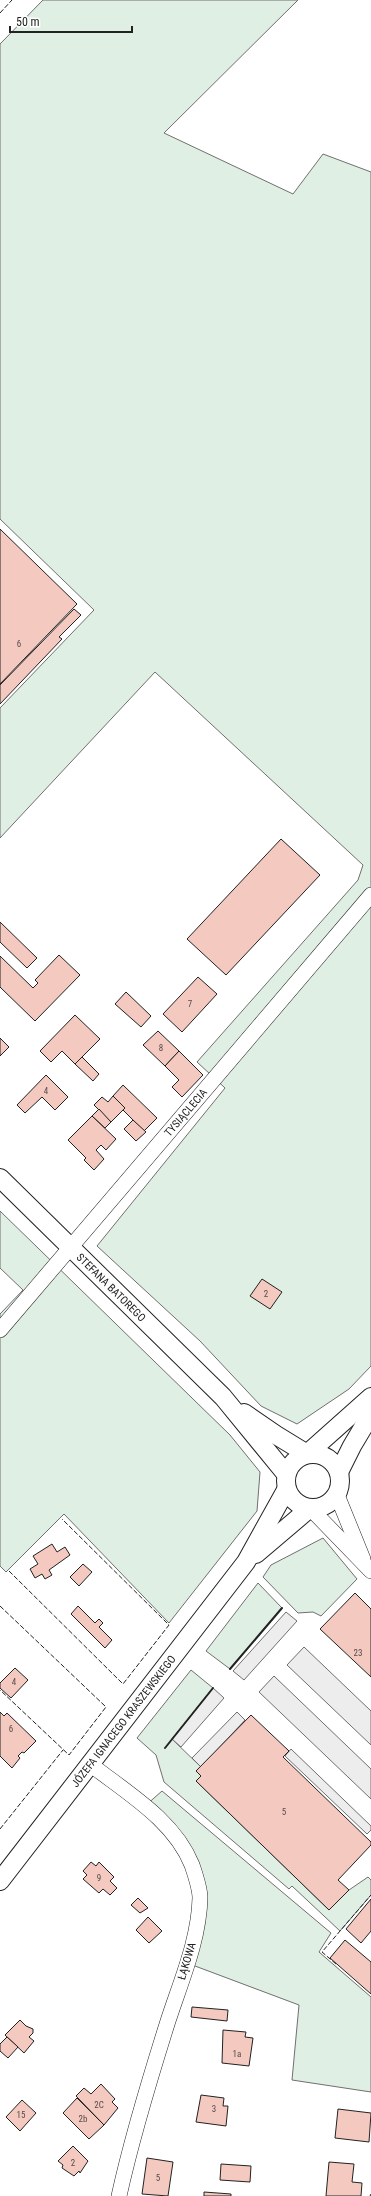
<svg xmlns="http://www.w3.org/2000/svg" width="371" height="2196" viewBox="0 0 371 2196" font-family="'Roboto Condensed',sans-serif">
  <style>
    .green { fill: #e0efe3; stroke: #6f6f6f }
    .parking { fill: #ededed; stroke: #6f6f6f }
    .building { fill: #f3c9c0; stroke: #222 }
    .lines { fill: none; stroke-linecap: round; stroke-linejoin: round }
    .minor-casing { stroke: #222; stroke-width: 16 }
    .tertiary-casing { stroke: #222; stroke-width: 20 }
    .minor { stroke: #fff; stroke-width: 15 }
    .tertiary { stroke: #fff; stroke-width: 18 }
    .fence { stroke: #222; stroke-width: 1; stroke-dasharray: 5 2; stroke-linecap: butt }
    .wall { stroke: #222; stroke-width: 2 }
    .labels { text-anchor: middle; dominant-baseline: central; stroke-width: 3; stroke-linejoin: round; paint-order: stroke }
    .number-label { font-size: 9px; fill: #564c4a }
    .street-label { font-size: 11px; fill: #222; stroke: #fff }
  </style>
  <rect width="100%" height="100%" fill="#fff"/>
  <!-- green -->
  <g class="green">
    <path d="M43,0H298L164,133L293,194L323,154L371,172V1366L349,1389L297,1424L261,1406L200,1341L97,1246L225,1088L197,1062L358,880L363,865L155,672L0,838V708L94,610L0,519V44Z"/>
    <path d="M0,1211L230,1435L260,1472L257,1511L169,1623L64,1514L6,1572L0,1566V1314L23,1290L0,1268Z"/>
    <path d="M323,1538L357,1579L321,1616L313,1612L298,1613L263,1577L271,1565Z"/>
    <path d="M258,1583L282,1608L230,1669L206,1651Z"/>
    <path d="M191,1670L213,1688L172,1739L201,1767V1776L196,1781L329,1910L349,1890L368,1877L371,1880V1895L340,1931L292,1886L289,1889L164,1782L156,1755L137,1738Z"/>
    <path d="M162,1791L331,1933L319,1952L371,1997V2092L292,2080L299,2005L187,1963L197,1927L192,1865L145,1806Z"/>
  </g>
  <!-- parking -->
  <g class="parking">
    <path d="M286,1612L297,1621L244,1680L233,1671Z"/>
    <path d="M304,1647L371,1711V1745L287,1665Z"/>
    <path d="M274,1676L371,1769V1799L259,1692Z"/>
    <path d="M213,1688L224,1698L181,1747L172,1739Z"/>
    <path d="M237,1712L245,1720L201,1767L192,1758Z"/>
    <path d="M291,1749L371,1826V1830L367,1834L285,1756Z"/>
  </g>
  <!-- building -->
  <g class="building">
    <path d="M0,529L77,604L0,684Z"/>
    <path d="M74,609L81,615L59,637L62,639L0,704V685Z"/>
    <path d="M281,839L320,875L226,975L187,939Z"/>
    <path d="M0,922L37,958L27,968L0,942Z"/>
    <path d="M59,955L80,975L35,1021L0,987V956L33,988L38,983L35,980Z"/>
    <path d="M198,977L217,994L182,1032L163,1014Z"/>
    <path d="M126,992L151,1016L141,1027L115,1004Z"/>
    <path d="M75,1015L100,1039L75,1064L62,1051L51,1062L40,1051Z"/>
    <path d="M158,1031L179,1051L165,1066L143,1045Z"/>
    <path d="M0,1038L9,1047L0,1056Z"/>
    <path d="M179,1051L203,1075L182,1097L172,1087L179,1080L165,1066Z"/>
    <path d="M82,1057L99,1074L93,1081L75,1064Z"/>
    <path d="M46,1075L68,1097L55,1110L42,1097L25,1113L17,1105Z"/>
    <path d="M123,1085L157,1118L144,1131L123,1110L125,1108L113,1096Z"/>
    <path d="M113,1096L125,1108L111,1122L94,1105L102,1097L108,1102Z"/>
    <path d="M99,1109L111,1122L105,1128L92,1116Z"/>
    <path d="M92,1116L116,1139L106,1150L101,1145L96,1150L104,1159L94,1170L84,1160L86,1158L68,1140Z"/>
    <path d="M133,1120L146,1132L136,1141L124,1129Z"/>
    <path d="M262,1279L282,1292L270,1309L250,1296Z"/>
    <path d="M52,1544L57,1552L65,1547L70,1555L49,1570L52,1575L45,1579L42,1574L35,1578L30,1569L38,1564L33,1556Z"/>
    <path d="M83,1564L92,1572L79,1586L70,1577Z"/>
    <path d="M355,1593L371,1609V1677L320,1629Z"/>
    <path d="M78,1606L95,1623L99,1619L103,1623L99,1627L112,1640L105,1648L71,1614Z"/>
    <path d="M15,1668L28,1680L11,1698L0,1688V1683Z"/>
    <path d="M0,1712L4,1716L7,1713L36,1741L24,1753L22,1752L18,1756L20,1758L12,1768L0,1756Z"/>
    <path d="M251,1715L289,1751L283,1757L371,1842V1845L338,1880L349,1890L329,1910L196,1781L201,1776L196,1771Z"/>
    <path d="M91,1862L96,1866L99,1862L114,1877L110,1881L117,1888L110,1895L103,1889L99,1893L83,1879L87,1875L83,1871Z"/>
    <path d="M138,1898L148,1908L140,1913L131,1905Z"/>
    <path d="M371,1899V1931L361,1943L346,1929Z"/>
    <path d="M148,1917L162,1931L149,1943L136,1930Z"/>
    <path d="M345,1940L371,1962V1994L330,1958Z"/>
    <path d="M192,2007L228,2010L227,2021L191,2017Z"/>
    <path d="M20,2020L26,2026L33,2029V2033L29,2037L34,2041L24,2053L5,2035Z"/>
    <path d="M223,2030L246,2032L245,2037L253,2038L249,2066L222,2063Z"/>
    <path d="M7,2037L18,2047L8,2058L0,2051V2044Z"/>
    <path d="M101,2084L115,2099L112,2102L118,2108L104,2125L76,2096L84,2088L91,2094Z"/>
    <path d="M201,2095L224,2098L223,2106H228L226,2126L196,2122Z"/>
    <path d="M77,2098L104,2125L89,2139L63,2113Z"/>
    <path d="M22,2100L36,2113L20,2131L6,2117Z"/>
    <path d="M338,2109L371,2113L369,2142L335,2138Z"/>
    <path d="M73,2146L88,2161L80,2173L79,2171L74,2176L62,2168L63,2165L58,2161Z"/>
    <path d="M147,2158L173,2162L168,2196L142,2194Z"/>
    <path d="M329,2162L354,2164L352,2182L362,2183L361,2196H326Z"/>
    <path d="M221,2164L251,2166L250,2182L220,2180Z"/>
    <path d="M204,2192L231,2194V2196H204Z"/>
  </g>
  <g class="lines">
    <defs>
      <g id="minor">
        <path id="s1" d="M0,1330L371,895"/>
        <path d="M337,1495L363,1559"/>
        <path d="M310,1508L371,1571"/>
        <path d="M90,1764C127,1793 174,1820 192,1865C195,1874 200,1888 200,1898C199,1940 181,1981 168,2021C150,2078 132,2137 119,2196"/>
      </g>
      <g id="tertiary">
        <path id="s2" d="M0,1178L223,1397L286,1474"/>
        <path d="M244,1413L276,1435L307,1454"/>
        <circle cx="313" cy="1481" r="27"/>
        <path d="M307,1454L371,1397"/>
        <path d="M339,1472L352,1446L371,1414"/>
        <path d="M256,1554L310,1508"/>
        <path id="s3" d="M0,1881L246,1562L286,1490"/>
      </g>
    </defs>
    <!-- minor casing -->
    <use href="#minor" class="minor-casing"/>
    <!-- tertiary casing -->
    <use href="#tertiary" class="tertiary-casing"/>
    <!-- minor -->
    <use href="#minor" class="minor"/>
    <!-- tertiary -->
    <use href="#tertiary" class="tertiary"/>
    <!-- fence -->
    <g class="fence">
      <path d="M0,13L12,0"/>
      <path d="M9,1571L123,1684L169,1625L62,1519"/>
      <path d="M0,1606L106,1707L69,1755L0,1690"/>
      <path d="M0,1829L63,1750"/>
      <path d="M336,1964L322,1952L371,1895"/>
      <path d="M370,2196L371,2194"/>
    </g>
    <!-- wall -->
    <g class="wall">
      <path d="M230,1669L282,1608"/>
      <path d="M165,1748L213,1688"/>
    </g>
  </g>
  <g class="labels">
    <!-- number labels -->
    <g class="number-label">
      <text x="19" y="644">6</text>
      <text x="190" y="1004">7</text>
      <text x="161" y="1048">8</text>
      <text x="46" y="1091">4</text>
      <text x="266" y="1294">2</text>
      <text x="358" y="1653">23</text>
      <text x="14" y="1682">4</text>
      <text x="11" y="1729">6</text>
      <text x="284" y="1812">5</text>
      <text x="99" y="1878">9</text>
      <text x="237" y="2054">1a</text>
      <text x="99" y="2105">2C</text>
      <text x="214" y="2109">3</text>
      <text x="21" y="2115">15</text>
      <text x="83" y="2119">2b</text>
      <text x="73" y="2163">2</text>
      <text x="158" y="2178">5</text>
    </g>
    <!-- street labels -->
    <g class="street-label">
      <text stroke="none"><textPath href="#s1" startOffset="286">TYSIĄCLECIA</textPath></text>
      <text stroke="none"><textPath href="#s2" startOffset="156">STEFANA BATOREGO</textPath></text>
      <text stroke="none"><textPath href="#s3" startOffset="202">JÓZEFA IGNACEGO KRASZEWSKIEGO</textPath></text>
      <text transform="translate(187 1961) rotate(-73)">ŁĄKOWA</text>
    </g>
  </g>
  <!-- scale -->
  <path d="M10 26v6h122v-6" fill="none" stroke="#222222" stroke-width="2"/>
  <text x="16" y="26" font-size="12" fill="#222222" stroke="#ffffff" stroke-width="3" paint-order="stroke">50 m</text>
</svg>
